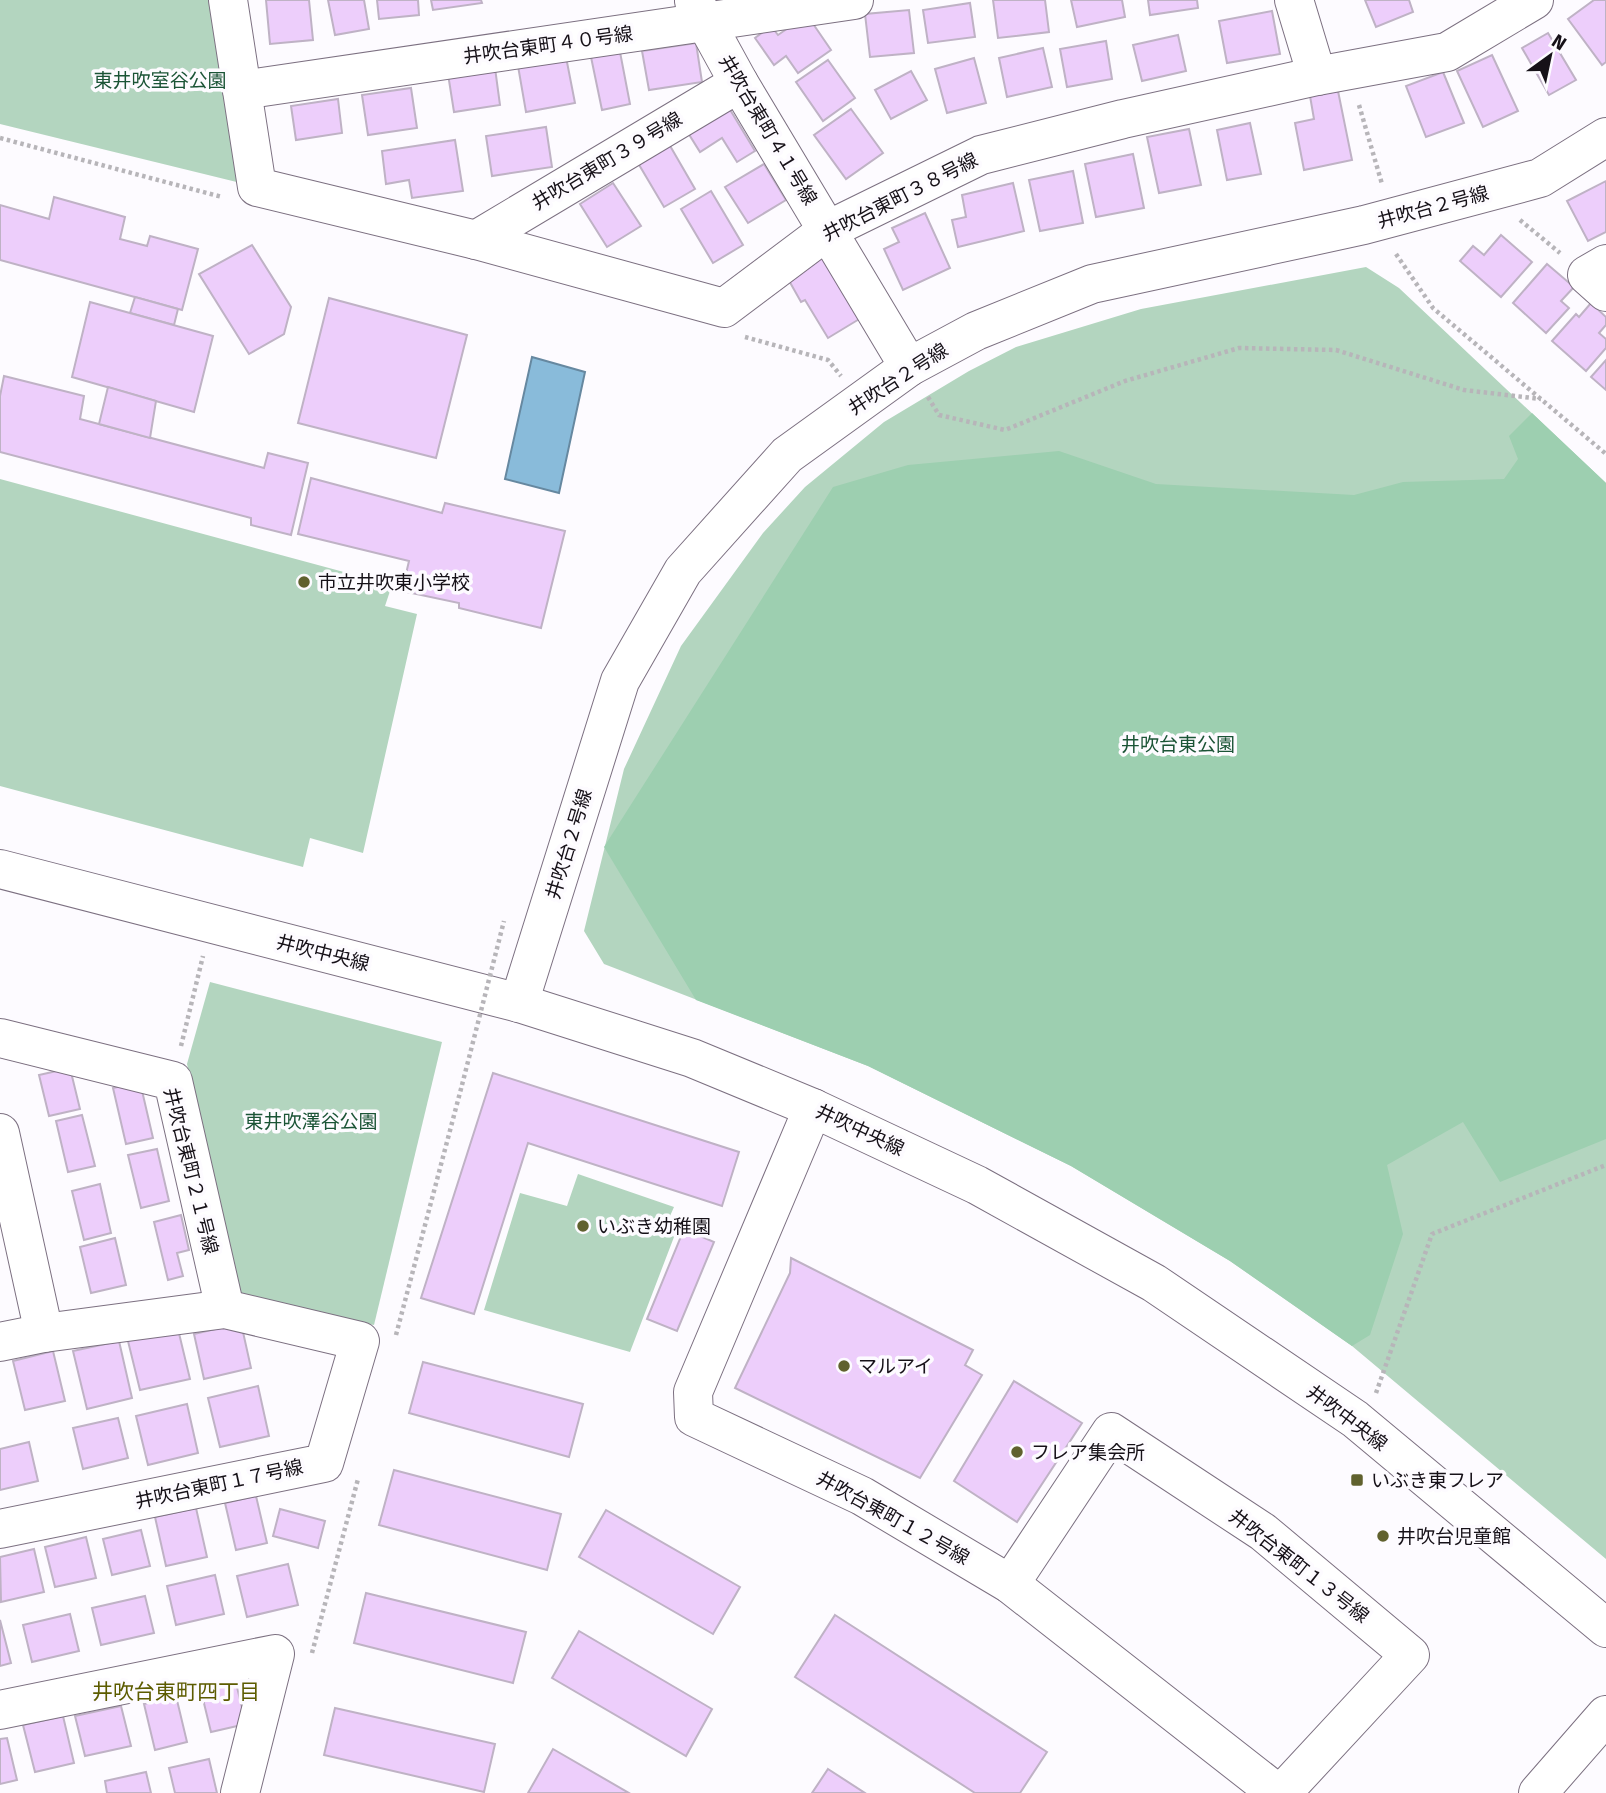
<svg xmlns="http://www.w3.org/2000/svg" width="1606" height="1793" viewBox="0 0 1606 1793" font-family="'Fira Sans','Noto Sans JP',sans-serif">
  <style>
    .green { fill: #b3d5bf }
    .forest { fill: #9dcfb0 }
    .water { fill: #89bbda; stroke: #6688a0; stroke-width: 2 }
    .building { fill: #edcefb; stroke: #bfb2c5; stroke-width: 2 }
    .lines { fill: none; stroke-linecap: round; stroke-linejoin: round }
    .street-casing { stroke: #7c7081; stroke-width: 40 }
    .secondary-casing { stroke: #7c7081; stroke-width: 40 }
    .path { stroke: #b7b5b9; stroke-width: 4.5; stroke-dasharray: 3.5 3.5; stroke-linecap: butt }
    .street { stroke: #fff; stroke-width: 38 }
    .secondary { stroke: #fff; stroke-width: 38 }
    .path-bridge { stroke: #b7b5b9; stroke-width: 4.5; stroke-dasharray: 3.5 3.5; stroke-linecap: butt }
    .poi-dot { fill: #60612e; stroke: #fdfbff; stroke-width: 2.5 }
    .labels { text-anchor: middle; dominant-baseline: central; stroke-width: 7; stroke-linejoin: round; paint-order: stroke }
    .street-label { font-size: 19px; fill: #161118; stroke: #fdfbff }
    .park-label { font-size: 19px; fill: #1b5436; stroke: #fdfbff }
    .poi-label { font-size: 19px; fill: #161118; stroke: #fdfbff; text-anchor: start }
    .neighbourhood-label { font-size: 21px; fill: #5c5b00; stroke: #fdfbff }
  </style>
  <rect width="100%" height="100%" fill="#fdfbff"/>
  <!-- green -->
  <g class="green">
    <path d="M0,0H228L257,187L0,124Z"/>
    <path d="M1366,267L1399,288L1606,483V1559L1352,1346L1230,1261L1071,1166L868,1066L604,964L584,931L624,769L681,646L763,533L805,487L884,422L969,371L1016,347L1141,309Z"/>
    <path d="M0,479L392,585L385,606L417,614L363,853L310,838L303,867L0,786Z"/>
    <path d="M210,982L442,1042L374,1325L252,1302L235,1288L187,1064Z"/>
    <path d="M578,1174L674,1207L666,1225L674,1237L630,1352L484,1310L520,1193L567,1206Z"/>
  </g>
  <!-- forest -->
  <path class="forest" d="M1532,413L1606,483V1139L1500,1182L1463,1122L1387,1165L1403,1234L1370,1335L1352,1346L1230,1261L1071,1166L868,1066L696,1000L604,847L833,487L908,465L1059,451L1156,484L1354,495L1403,482L1504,479L1518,459L1509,436Z"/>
  <!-- water -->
  <path class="water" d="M532,357L585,372L559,493L505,479Z"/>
  <!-- building -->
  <g class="building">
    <path d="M266,0H309L313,40L270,44Z"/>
    <path d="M328,0H364L369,29L335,35Z"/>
    <path d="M377,0H418L419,15L379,19Z"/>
    <path d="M431,0H481L482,3L433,10Z"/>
    <path d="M993,0H1045L1049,32L998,38Z"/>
    <path d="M1071,0H1122L1125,17L1077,27Z"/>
    <path d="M1148,0H1197L1198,8L1150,15Z"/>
    <path d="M1365,0H1409L1413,12L1376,27Z"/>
    <path d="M1594,0H1606V62L1602,65L1568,19Z"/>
    <path d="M970,3L975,37L928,43L923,10Z"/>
    <path d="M909,10L914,53L870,57L865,14Z"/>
    <path d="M1272,11L1280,54L1227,63L1219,21Z"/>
    <path d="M807,15L831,50L798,73L786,56L774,65L755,38L771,26L778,35Z"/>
    <path d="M1548,33L1576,80L1549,95L1522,48Z"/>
    <path d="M1178,35L1186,71L1142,81L1133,45Z"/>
    <path d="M1106,41L1112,79L1067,87L1060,49Z"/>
    <path d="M696,43L702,82L649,90L642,51Z"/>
    <path d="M1043,48L1052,87L1007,97L999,58Z"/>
    <path d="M620,52L630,104L602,110L591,57Z"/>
    <path d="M1492,55L1518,111L1483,127L1457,71Z"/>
    <path d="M566,57L575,103L526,112L518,66Z"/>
    <path d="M974,58L986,103L947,113L935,69Z"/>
    <path d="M828,60L855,98L823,121L796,82Z"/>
    <path d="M495,68L500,105L454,112L448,74Z"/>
    <path d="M911,71L927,100L891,119L875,90Z"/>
    <path d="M1443,72L1464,123L1426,137L1406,86Z"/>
    <path d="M411,88L417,128L368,135L362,95Z"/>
    <path d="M1338,91L1352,160L1304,170L1295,123L1314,119L1310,96Z"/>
    <path d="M338,99L342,133L296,140L291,106Z"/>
    <path d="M726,103L755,151L737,162L722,138L700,152L685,128Z"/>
    <path d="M851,109L883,153L846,179L814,135Z"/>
    <path d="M1250,123L1261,174L1227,180L1217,130Z"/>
    <path d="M546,127L552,167L492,176L486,136Z"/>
    <path d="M1189,129L1201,185L1159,193L1147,137Z"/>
    <path d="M455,140L463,191L412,198L409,180L386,184L382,151Z"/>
    <path d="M669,144L695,189L664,207L638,163Z"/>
    <path d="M1133,154L1144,208L1096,217L1085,164Z"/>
    <path d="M764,164L786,200L748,223L725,187Z"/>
    <path d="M1073,171L1083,223L1040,231L1029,180Z"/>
    <path d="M1606,181V232L1588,241L1567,201Z"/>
    <path d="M613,183L641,226L607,247L580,204Z"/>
    <path d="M1013,183L1024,231L958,247L952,220L966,217L962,195Z"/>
    <path d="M711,191L743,245L713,263L681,209Z"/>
    <path d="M54,197L125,217L120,239L147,246L150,236L198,249L182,310L0,260V205L49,219Z"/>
    <path d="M925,213L950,268L903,290L884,249L899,242L892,228Z"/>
    <path d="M1501,235L1532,262L1501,297L1460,261L1473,246L1484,255Z"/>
    <path d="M252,245L291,307L284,334L249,354L199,274Z"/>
    <path d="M823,255L861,318L828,338L805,300L801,302L787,277Z"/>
    <path d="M1547,264L1574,287L1561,301L1569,308L1546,333L1513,303Z"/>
    <path d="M135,297L178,309L174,325L130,313Z"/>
    <path d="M329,298L467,335L436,458L298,423Z"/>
    <path d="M90,302L213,336L194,412L72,377Z"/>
    <path d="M1591,303L1606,317V325L1599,333L1606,339V348L1586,371L1552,341L1576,314L1579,317Z"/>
    <path d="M1606,360V390L1591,377Z"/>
    <path d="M4,376L84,396L80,419L264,468L268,453L308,463L291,535L251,525V518L0,452V396Z"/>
    <path d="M108,387L156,401L150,438L99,424Z"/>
    <path d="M311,478L442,513L445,503L565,531L541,628L459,608V603L402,591L409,561L298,534Z"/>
    <path d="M70,1068L80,1109L49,1116L39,1075Z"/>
    <path d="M493,1073L739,1152L722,1206L528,1143L474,1314L421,1298Z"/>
    <path d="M140,1082L153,1138L126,1144L113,1088Z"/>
    <path d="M82,1115L95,1166L68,1172L56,1121Z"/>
    <path d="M157,1149L169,1201L141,1208L128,1155Z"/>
    <path d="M100,1184L111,1233L84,1240L72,1191Z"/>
    <path d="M181,1215L189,1250L177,1253L183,1276L168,1280L154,1222Z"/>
    <path d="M684,1229L714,1242L677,1331L647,1319Z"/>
    <path d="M115,1238L126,1285L91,1293L80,1247Z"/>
    <path d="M791,1258L973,1350L965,1365L982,1375L920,1478L735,1388L790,1273Z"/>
    <path d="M241,1323L251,1368L204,1379L194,1334Z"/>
    <path d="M177,1325L190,1379L140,1390L127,1337Z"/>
    <path d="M119,1341L132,1398L87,1409L73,1351Z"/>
    <path d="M53,1351L65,1401L25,1410L13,1361Z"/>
    <path d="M423,1362L583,1404L569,1457L409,1413Z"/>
    <path d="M1014,1381L1082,1423L1017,1522L954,1481Z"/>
    <path d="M258,1386L269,1436L220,1447L208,1398Z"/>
    <path d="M187,1404L198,1453L148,1465L136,1416Z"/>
    <path d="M118,1418L128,1458L83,1469L73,1428Z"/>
    <path d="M29,1442L38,1481L0,1490V1449Z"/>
    <path d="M394,1470L561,1514L547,1570L379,1525Z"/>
    <path d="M256,1496L267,1543L236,1550L225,1503Z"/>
    <path d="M196,1508L207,1557L166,1566L155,1517Z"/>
    <path d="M280,1509L325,1521L318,1548L273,1536Z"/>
    <path d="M606,1510L740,1587L713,1634L579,1557Z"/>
    <path d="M141,1530L150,1566L112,1575L103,1539Z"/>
    <path d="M86,1537L96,1578L55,1587L45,1547Z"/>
    <path d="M34,1549L44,1592L1,1602L0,1557Z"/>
    <path d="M288,1564L298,1605L247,1617L237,1576Z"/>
    <path d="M215,1575L224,1614L176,1625L167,1586Z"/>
    <path d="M366,1593L526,1632L513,1683L354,1643Z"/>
    <path d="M145,1596L154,1633L101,1645L92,1608Z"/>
    <path d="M70,1614L79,1651L32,1662L23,1625Z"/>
    <path d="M835,1615L1047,1752L1020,1793H975L795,1677Z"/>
    <path d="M0,1620L11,1663L0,1666Z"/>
    <path d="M579,1631L712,1709L686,1756L552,1678Z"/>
    <path d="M236,1683L246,1724L211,1732L201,1691Z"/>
    <path d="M176,1696L187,1742L155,1750L144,1704Z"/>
    <path d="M121,1706L131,1746L85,1756L75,1716Z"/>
    <path d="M335,1708L495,1744L484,1792L324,1755Z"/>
    <path d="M63,1716L74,1763L35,1772L23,1725Z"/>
    <path d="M7,1738L17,1780L0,1784V1739Z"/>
    <path d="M553,1749L629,1793H528Z"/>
    <path d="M209,1759L217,1793H175L169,1768Z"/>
    <path d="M828,1769L865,1793H812Z"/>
    <path d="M146,1772L151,1793H107L105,1781Z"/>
  </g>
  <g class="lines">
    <defs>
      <g id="street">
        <path d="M228,0L257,187L476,240L724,308L828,230L981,155L1123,119L1317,76L1447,52L1534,0"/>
        <path d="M1294,0L1317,76"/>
        <path d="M694,1L739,83L909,367"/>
        <path d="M242,90L854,0"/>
        <path d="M476,240L739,83"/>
        <path d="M1606,264L1587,275L1606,292"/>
        <path d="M0,1038L173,1081L225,1309"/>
        <path d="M0,1133L44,1333"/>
        <path d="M0,1342L44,1333L225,1309L360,1341L324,1463L0,1529"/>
        <path d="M1010,1584L1111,1432L1263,1532L1410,1655L1282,1793"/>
        <path d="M0,1710L275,1654L240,1793"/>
      </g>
      <g id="secondary">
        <path d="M0,869L519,1003L692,1058L813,1108L977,1185L1154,1283L1355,1419L1606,1628"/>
        <path d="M519,1003L620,681L683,571L787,455L909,367L976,331L1092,284L1364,225L1540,178L1606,137"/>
        <path d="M813,1108L693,1392L694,1417L862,1496L1010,1584L1277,1793"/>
        <path d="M1538,1793L1606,1715"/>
      </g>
    </defs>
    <!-- street casing -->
    <use href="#street" class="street-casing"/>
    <!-- secondary casing -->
    <use href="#secondary" class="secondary-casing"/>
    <!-- path -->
    <g class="path">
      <path d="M1359,105L1382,184"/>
      <path d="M0,138L222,197"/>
      <path d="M1520,220L1560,253"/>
      <path d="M1396,254L1433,308L1606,454"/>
      <path d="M745,337L828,360L841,376"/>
      <path d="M928,397L939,415L1005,430L1125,381L1239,348L1336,350L1464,390L1541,399"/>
      <path d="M181,1046L203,956"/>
      <path d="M396,1335L462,1085"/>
      <path d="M1376,1393L1432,1234L1606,1165"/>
      <path d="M312,1653L358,1479"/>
    </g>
    <!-- street -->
    <use href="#street" class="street"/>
    <!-- secondary -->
    <use href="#secondary" class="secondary"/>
    <!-- path-bridge -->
    <path class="path-bridge" d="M462,1085L504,921"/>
  </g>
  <!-- markers -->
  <g class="poi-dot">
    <circle cx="304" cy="582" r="7"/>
    <circle cx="583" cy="1226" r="7"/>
    <circle cx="844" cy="1366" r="7"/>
    <circle cx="1017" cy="1452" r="7"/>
    <rect x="1350" y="1473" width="14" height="14" rx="3.5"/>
    <circle cx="1383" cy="1536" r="7"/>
  </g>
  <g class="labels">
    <!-- street labels -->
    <g class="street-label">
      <text transform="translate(548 45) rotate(-8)">井吹台東町４０号線</text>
      <text transform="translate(768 130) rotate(59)">井吹台東町４１号線</text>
      <text transform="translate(607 161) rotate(-31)">井吹台東町３９号線</text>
      <text transform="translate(900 197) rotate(-27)">井吹台東町３８号線</text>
      <text transform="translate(1433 207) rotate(-15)">井吹台２号線</text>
      <text transform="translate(898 379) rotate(-33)">井吹台２号線</text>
      <text transform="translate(569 844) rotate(-73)">井吹台２号線</text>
      <text transform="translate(323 953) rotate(14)">井吹中央線</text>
      <text transform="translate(860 1130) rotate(25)">井吹中央線</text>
      <text transform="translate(191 1171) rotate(76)">井吹台東町２１号線</text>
      <text transform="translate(1347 1418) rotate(37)">井吹中央線</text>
      <text transform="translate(219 1484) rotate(-12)">井吹台東町１７号線</text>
      <text transform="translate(893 1518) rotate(29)">井吹台東町１２号線</text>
      <text transform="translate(1299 1566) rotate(38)">井吹台東町１３号線</text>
    </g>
    <!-- park labels -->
    <g class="park-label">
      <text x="160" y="80">東井吹室谷公園</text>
      <text x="1178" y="744">井吹台東公園</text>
      <text x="311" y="1121">東井吹澤谷公園</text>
    </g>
    <!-- poi labels -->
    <g class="poi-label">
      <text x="318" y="582">市立井吹東小学校</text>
      <text x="597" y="1226">いぶき幼稚園</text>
      <text x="858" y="1366">マルアイ</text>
      <text x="1031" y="1452">フレア集会所</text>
      <text x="1371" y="1480">いぶき東フレア</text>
      <text x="1397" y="1536">井吹台児童館</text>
    </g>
    <!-- neighbourhood labels -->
    <g class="neighbourhood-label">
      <text x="176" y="1692">井吹台東町四丁目</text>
    </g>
  </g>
  <!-- north arrow -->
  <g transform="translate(1550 56) rotate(33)" stroke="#fdfbff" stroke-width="5" paint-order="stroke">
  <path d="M0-5L12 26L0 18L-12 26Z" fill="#161118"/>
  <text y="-10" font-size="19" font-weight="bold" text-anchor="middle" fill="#161118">N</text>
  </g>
</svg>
